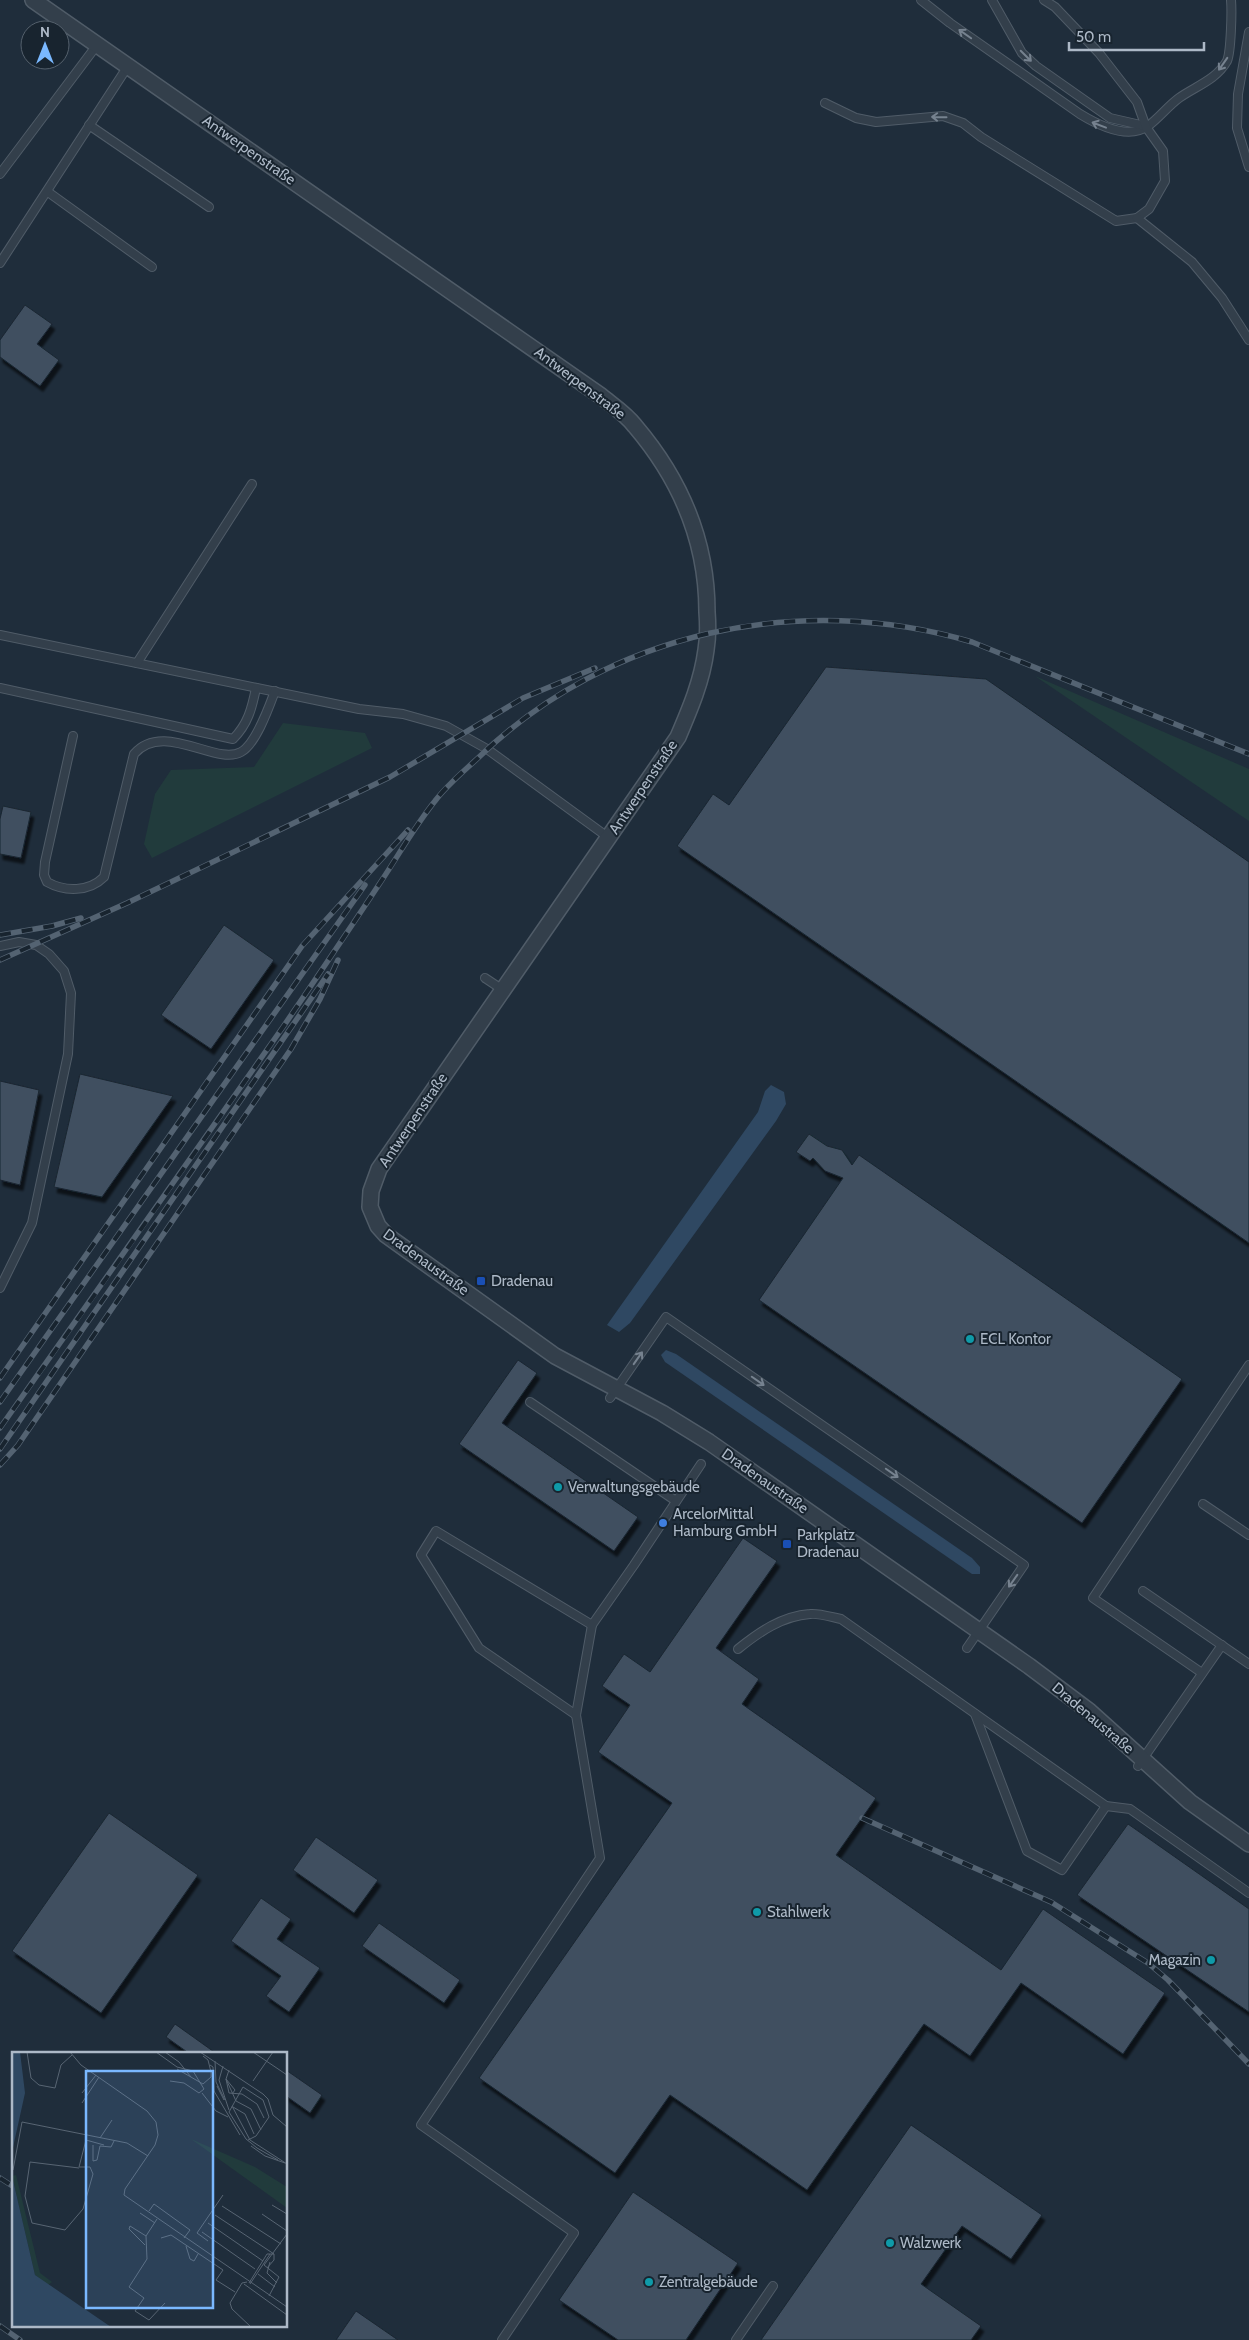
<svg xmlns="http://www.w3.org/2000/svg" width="1249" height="2340" viewBox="0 0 1249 2340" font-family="Cabin,sans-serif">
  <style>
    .green { fill: #213b3c }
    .water { fill: #2f4862 }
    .building { fill: #3f4f60; stroke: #1a2631; filter: url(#shadow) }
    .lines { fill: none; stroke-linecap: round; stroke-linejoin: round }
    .service-casing { stroke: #505c68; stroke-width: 10 }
    .minor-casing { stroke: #505c68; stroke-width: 18 }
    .service { stroke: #333f4b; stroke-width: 8 }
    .minor { stroke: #333f4b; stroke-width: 15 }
    .rail-casing { stroke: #546372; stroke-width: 5.5 }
    .rail { stroke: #18242f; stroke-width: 4; stroke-dasharray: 11; stroke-linecap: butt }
    .oneway { stroke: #76828f }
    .transit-dot { fill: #1a4fb4; stroke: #18242f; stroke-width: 2 }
    .culture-dot { fill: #0f9aa8; stroke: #18242f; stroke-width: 2 }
    .shop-dot { fill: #3f7fe0; stroke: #18242f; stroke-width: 2 }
    .labels { text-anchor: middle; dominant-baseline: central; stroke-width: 4; stroke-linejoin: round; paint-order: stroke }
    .street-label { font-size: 15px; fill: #adb9c7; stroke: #18242f }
    .poi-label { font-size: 15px; fill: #adb9c7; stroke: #18242f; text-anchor: start }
    .inset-road { fill: none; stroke: #586573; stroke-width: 1 }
    .view { fill: #7ab8ff; fill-opacity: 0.15; stroke: #7ab8ff; stroke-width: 2.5 }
    .inset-edge { fill: none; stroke: #adb9c7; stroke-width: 2.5 }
  </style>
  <defs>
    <filter id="shadow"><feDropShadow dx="3" dy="5.5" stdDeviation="1" flood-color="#0009"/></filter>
  </defs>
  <rect width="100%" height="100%" fill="#1f2d3b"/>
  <!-- green -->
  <g class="green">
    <path d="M1035,676L1249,769V821Z"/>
    <path d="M283,723L365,733L372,748L152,858L144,844L155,794L171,770L254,767Z"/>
  </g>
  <!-- water -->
  <g class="water">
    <path d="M771,1085L784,1092L786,1104L776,1121L630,1323L619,1332L607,1325L758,1112L765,1091Z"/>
    <path d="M666,1350L676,1354L972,1558L980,1567V1574H972L665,1362L661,1355Z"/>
  </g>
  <!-- building -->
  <g class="building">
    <path d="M25,305L52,324L37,344L59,360L40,386L0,357V340Z"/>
    <path d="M826,667L986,679L1249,862V1243L677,846L713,794L729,805Z"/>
    <path d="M3,806L31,812L21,858L0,854V819Z"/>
    <path d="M224,925L274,960L211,1049L161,1015Z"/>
    <path d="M80,1074L173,1096L102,1197L54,1187Z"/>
    <path d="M0,1081L39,1090L20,1185L0,1180Z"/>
    <path d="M809,1134L827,1146L842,1150L852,1165L859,1155L1182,1379L1082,1523L759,1300L843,1178L825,1171L813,1158L810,1161L796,1152Z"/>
    <path d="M518,1360L537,1373L502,1423L638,1517L614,1551L459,1444Z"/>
    <path d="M743,1538L777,1561L716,1648L759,1679L742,1704L876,1798L836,1855L1001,1970L1043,1909L1165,1993L1123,2054L1021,1983L970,2056L924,2024L807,2190L670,2095L615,2173L479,2078L672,1803L598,1752L630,1705L602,1686L624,1654L650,1672Z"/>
    <path d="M109,1813L198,1875L101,2013L12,1951Z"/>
    <path d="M1128,1824L1249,1909V2012L1077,1895Z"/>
    <path d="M316,1837L378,1880L354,1913L293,1870Z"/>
    <path d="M261,1898L291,1919L277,1939L320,1968L289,2012L266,1996L281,1976L231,1941Z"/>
    <path d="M379,1923L460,1980L444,2003L362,1946Z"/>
    <path d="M175,2024L217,2054H190L166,2037Z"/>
    <path d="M286,2070L322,2095L310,2113L286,2096Z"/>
    <path d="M911,2125L1042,2215L1011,2259L962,2226L921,2284L981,2326L971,2340H761Z"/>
    <path d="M633,2192L738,2263L686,2340H618L559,2300Z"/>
    <path d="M356,2311L398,2340H336Z"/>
  </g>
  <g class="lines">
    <defs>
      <g id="service">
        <path d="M921,0L950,23L1080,114C1098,125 1128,140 1148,126C1159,118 1168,106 1179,98C1196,86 1216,80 1227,61C1231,52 1232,11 1231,0"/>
        <path d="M992,0L1022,53L1036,66L1110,118L1145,126"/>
        <path d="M1249,32L1238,94L1237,128L1249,167"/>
        <path d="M825,103L856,118L876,122L943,116L963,123L981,137L1116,221L1137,218L1149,209L1165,181L1163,151L1146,127L1137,102L1099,53L1055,7L1044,0"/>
        <path d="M89,125L209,207"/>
        <path d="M0,174L97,45"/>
        <path d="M48,192L152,267"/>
        <path d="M1137,218L1192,262L1222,298L1249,340"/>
        <path d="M0,263L128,66"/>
        <path d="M0,635L359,709L403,714L446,726L487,749L609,838"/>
        <path d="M137,663L252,484"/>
        <path d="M0,688L233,739C248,724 252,708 256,688"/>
        <path d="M73,736L45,862L44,875L47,882C65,892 89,892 104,877L134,754C163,720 216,766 241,752C256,744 269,707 275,691"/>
        <path d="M0,946L19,942L36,945L49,954L64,971L71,993L68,1054L32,1223L0,1288"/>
        <path d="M485,978L503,990"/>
        <path d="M610,1398L666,1317L1024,1565L967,1648"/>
        <path d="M530,1402L676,1501"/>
        <path d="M1203,1504L1249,1535"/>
        <path d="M1143,1591L1249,1664"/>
        <path d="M738,1649C759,1632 782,1616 810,1614C819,1613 831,1617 841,1619L1106,1806L1130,1809L1249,1893"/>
        <path d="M1202,1673L1093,1598L1249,1365"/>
        <path d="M975,1714L1027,1851L1062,1870L1106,1806"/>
        <path d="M576,1715L479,1648L421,1555L436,1531L592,1625"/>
        <path d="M1138,1766L1222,1645"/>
        <path d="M502,2340L574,2233L421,2125L600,1858L576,1715L592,1625L634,1565L701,1464"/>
        <path d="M736,2340L773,2286"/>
      </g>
      <path id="minor" d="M33,0L601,396C612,405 626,414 635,426C681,480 707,541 707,612C708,625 708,638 706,650C702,681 690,709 678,737L379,1169L371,1191L370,1207L378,1226L386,1235L555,1356L662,1413L709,1442L1029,1666L1089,1711L1190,1802L1249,1844"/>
    </defs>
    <!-- service casing -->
    <use href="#service" class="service-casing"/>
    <!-- minor casing -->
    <use href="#minor" class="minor-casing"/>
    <!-- service -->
    <use href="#service" class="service"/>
    <!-- minor -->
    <use href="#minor" class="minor"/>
    <defs>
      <g id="rail">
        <path d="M0,935L52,926L81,918"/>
        <path d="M0,960L127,903L390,777L523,698L595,668"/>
        <path d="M0,1378L302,946L408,830"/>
        <path d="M0,1402L365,885"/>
        <path d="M0,1428C95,1295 189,1161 283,1027C315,980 347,933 378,886C397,858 414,827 435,801C447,785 464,771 478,758C609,631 800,591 972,642L1249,754"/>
        <path d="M0,1449L328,974"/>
        <path d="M0,1465L18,1445L291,1049L320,999L338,960"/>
        <path d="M862,1818L1051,1902L1148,1963L1168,1980L1249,2064"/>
        <path d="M0,2178L14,2187"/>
        <path d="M0,2326L20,2340"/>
      </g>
    </defs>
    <!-- rail casing -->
    <use href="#rail" class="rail-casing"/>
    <!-- rail -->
    <use href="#rail" class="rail"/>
  </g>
  <!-- one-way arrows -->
  <defs><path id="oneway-shaft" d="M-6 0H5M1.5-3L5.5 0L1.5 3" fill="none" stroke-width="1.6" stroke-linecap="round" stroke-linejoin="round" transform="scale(1.25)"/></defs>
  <g class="oneway">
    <use href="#oneway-shaft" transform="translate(965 34) rotate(-145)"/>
    <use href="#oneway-shaft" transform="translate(1026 56) rotate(45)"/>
    <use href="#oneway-shaft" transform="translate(1223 64) rotate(125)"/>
    <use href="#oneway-shaft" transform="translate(939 117) rotate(-179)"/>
    <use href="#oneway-shaft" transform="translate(1099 125) rotate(-159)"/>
    <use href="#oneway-shaft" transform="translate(638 1358) rotate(-55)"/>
    <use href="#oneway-shaft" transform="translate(758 1381) rotate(35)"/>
    <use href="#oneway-shaft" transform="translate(892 1473) rotate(35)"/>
    <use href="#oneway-shaft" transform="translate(1013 1581) rotate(125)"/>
  </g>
  <!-- markers -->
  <g class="transit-dot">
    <rect x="476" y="1276" width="10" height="10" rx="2.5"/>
    <rect x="782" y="1539" width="10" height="10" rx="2.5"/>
  </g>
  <g class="culture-dot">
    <circle cx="970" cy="1339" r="5"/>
    <circle cx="558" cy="1487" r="5"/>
    <circle cx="757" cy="1912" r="5"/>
    <circle cx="1211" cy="1960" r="5"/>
    <circle cx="890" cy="2243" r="5"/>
    <circle cx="649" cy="2282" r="5"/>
  </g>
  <circle class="shop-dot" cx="663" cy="1523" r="5"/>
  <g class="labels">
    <!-- street labels -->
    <g class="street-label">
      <text transform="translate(249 150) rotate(35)">Antwerpenstraße</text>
      <text transform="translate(580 383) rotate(37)">Antwerpenstraße</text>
      <text transform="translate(643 787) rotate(-56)">Antwerpenstraße</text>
      <text transform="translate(413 1120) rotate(-56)">Antwerpenstraße</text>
      <text transform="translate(426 1262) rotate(36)">Dradenaustraße</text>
      <text transform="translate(765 1481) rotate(35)">Dradenaustraße</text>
      <text transform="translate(1093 1718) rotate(40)">Dradenaustraße</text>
    </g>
    <!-- poi labels -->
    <g class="poi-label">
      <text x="491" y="1281">Dradenau</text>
      <text x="980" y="1339">ECL Kontor</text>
      <text x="568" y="1487">Verwaltungsgebäude</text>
      <text x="673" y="1514">ArcelorMittal<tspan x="673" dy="17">Hamburg GmbH</tspan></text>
      <text x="797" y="1535">Parkplatz<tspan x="797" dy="17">Dradenau</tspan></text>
      <text x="767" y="1912">Stahlwerk</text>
      <text x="1201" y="1960" text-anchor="end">Magazin</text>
      <text x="900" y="2243">Walzwerk</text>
      <text x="659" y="2282">Zentralgebäude</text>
    </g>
  </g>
  <!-- overview -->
  <g transform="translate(12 2052)">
    <rect width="275" height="275" fill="#1f2d3b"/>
    <path d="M179,87L243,115L275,135V156ZM4,123L28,221L40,230L36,233L23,223L0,124Z" fill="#213b3c"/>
    <path d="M0,0H8L13,41L0,100ZM0,124L23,223L99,275H0Z" fill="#2f4862"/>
    <path class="inset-road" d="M15,0L19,26L27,33L43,36L49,13L60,3M58,0L69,13L135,59L144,70L146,83L143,93L113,137L112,143L275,255M144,0L165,15L181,19L192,37L187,41L172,31L158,29M153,0L167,10L179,25M188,0L251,42L256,47L261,63L275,75M241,0L275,23M203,9L204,30L213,48M198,13L201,15L202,39L228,83M211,14L207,28L217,58M165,17L191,32L199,25V20L196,8L191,4M217,18L214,27L224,49L239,57L249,78M214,27L217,41L230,42L245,52L252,66M214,27L223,38L220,42M241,29L261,0M205,34L212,48M70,41L84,23M190,41L204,59L216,65M70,51L87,25M220,54L238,88L275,112M221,55L233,62L242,82M88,86L100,68M74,88L92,93M236,88L244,84L257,65L251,48L231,35L217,60L234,87L239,91L245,96L266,108M81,93V109L85,108L88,94L99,95L102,89M239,94L253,104L273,111M67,116L18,110L13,144L20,171L53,178L71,157L81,122L78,115H67L74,88M1,118L10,70L115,91L136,104M260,153L275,162M210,154L269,192M137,159L142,152L178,178L172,186M128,161L143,171M250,162L275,179M203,163L262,202V208L255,216M145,167L134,184L135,207L117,235L132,246L123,259L137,268L153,251M196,171L251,209M190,180L243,217M149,186L159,183L211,218L204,228L223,240M196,189L185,181L211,143M133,193L117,177L118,174L134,184M174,194L178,207L182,209L186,202M258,210L255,221L265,231M252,213L267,225L257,244M252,213L275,182M246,222L263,235M235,230L230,231L218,251L220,257L239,275M237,231L255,202H262M232,232L275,263M238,232L258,202"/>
    <path class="view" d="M74,19H201V256H74Z"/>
    <rect width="275" height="275" class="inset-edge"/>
  </g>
  <!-- north arrow -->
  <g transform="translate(45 45)"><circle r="24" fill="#18242f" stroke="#54606c"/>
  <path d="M0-4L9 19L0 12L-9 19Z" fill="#7ab8ff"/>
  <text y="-8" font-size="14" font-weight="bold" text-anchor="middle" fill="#adb9c7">N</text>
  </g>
  <!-- scale -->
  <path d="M1069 42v8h135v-8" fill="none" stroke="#adb9c7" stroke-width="2.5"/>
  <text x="1076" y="42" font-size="15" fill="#adb9c7" stroke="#18242f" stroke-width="4" paint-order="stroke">50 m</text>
</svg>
